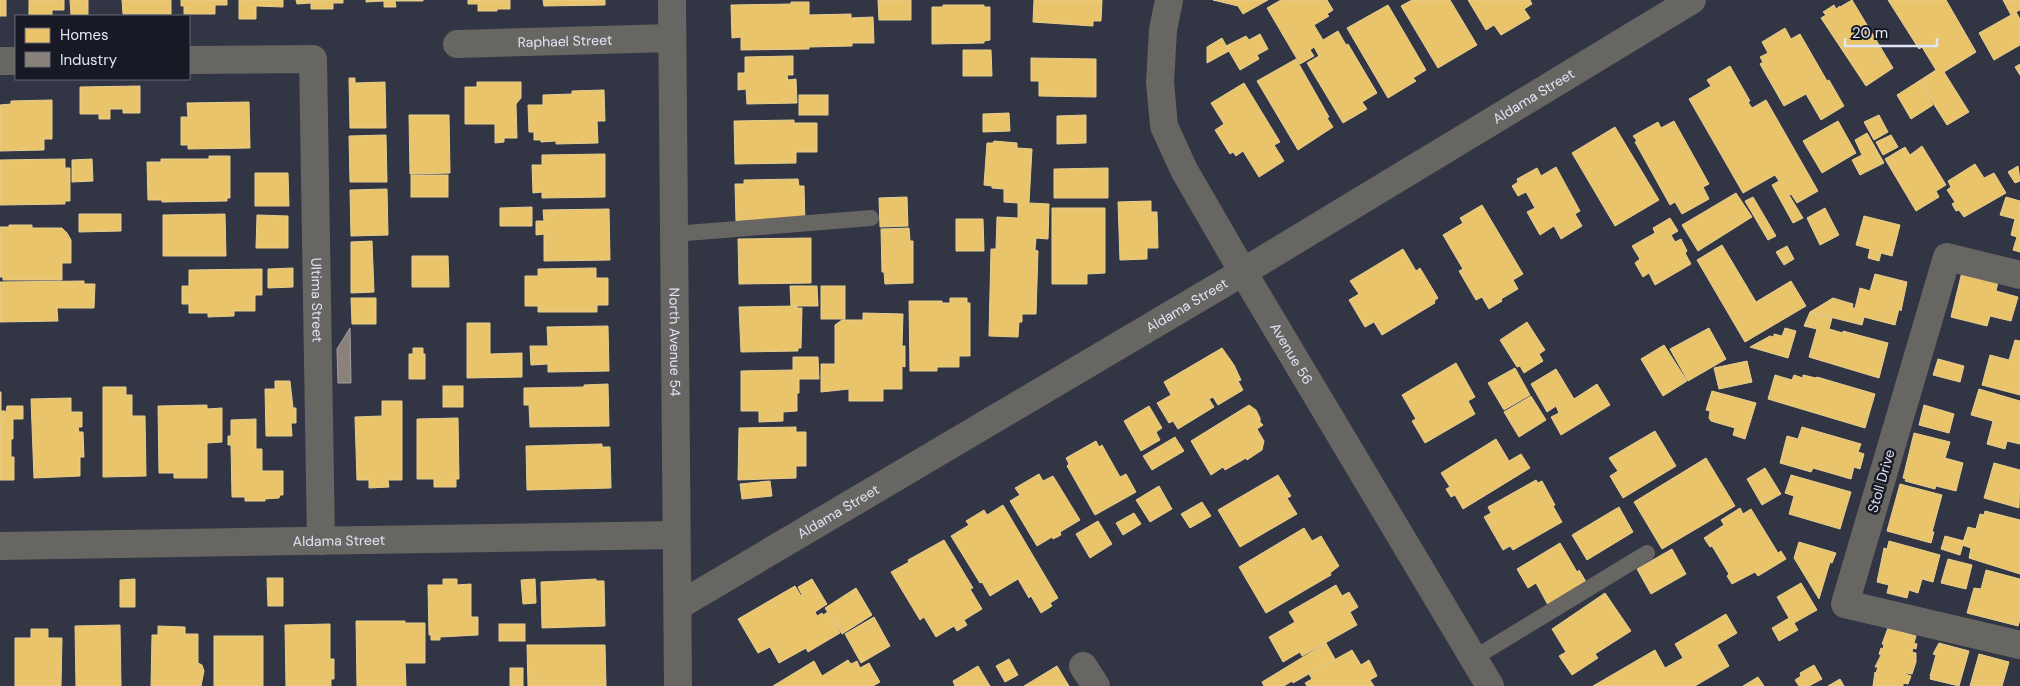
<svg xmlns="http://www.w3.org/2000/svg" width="2020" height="686" viewBox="0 0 2020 686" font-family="'DM Sans',sans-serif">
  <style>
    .homes { fill: #e9c46a; stroke: #e6ce93 }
    .industry { fill: #8a817c; stroke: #a49fa0 }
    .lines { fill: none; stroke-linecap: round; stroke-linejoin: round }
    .service { stroke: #686663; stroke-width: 16 }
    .minor { stroke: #686663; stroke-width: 28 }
    .tertiary { stroke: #686663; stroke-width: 28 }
    .labels { text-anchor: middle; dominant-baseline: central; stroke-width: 5; stroke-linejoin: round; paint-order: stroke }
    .street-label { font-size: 14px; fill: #e0e4f4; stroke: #171924 }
  </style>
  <rect width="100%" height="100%" fill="#323543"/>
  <!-- homes -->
  <g class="homes">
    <rect x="0" y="0" width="6" height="16"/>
    <path d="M29,0H64V10H52V16H29Z"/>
    <path d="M70,0H88V15H71Z"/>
    <path d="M122,0H171V14H123Z"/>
    <path d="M181,0H227V5H215V14H184V6H181Z"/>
    <path d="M239,0H283V7L256,6V19H239Z"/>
    <path d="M296,0H343V3H333V9H311V3L297,4Z"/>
    <path d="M366,0H423V1H395L396,7H384V1L366,2Z"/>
    <path d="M468,0H510V9H497V11H478V4H468Z"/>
    <path d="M543,0H605V5L544,6Z"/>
    <path d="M878,0H911V20H879Z"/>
    <path d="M1034,0H1102L1101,21H1093V26L1033,22Z"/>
    <path d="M1213,0H1268L1243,14L1238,6Z"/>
    <path d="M1281,0H1327L1333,10L1327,14L1329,16L1314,25L1323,40L1338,31L1346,45L1348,44L1377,93L1362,102L1367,109L1343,123L1307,63L1319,56L1314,47L1310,50L1314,56L1300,64L1267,8Z"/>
    <path d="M1412,0H1450L1477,45L1438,68L1401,6Z"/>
    <path d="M1468,0H1530L1532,4L1524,9L1530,18L1501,35L1494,25L1486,30Z"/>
    <path d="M1852,0L1893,68L1866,86L1821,18L1826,15L1823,12L1834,5L1836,9L1840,6V7Z"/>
    <path d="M1888,0H1946L1976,52L1944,72L1969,112L1947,125L1919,81L1936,70L1922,47L1919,49Z"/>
    <path d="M2003,0H2020V10L2016,12L2020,19V45L1994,60L1979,33L2011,15Z"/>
    <path d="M791,2H809V15L851,14V18L873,17L874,43H852V46L809,47V49L741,50V37L732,38L731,5L791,4Z"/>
    <path d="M943,5H984V7H990V40L984,41V43L932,44V7H943Z"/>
    <path d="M1388,5L1426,70L1413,78L1416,81L1388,98L1347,28Z"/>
    <path d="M1785,28L1791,39L1800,34L1827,81L1829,80L1844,106L1821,120L1806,94L1784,106L1760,64L1763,62L1760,57L1768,53L1762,42Z"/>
    <path d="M1260,34L1268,49L1257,55L1259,59L1240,70L1226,46L1246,36L1249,40Z"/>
    <path d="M1222,38L1229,51L1207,63V47Z"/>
    <path d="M963,50H991L992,76H963Z"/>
    <path d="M793,56V75H787L788,80L796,79L797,103L747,104L746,89L738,90V73H745V57Z"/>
    <path d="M1031,58L1096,59V97L1039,96V81H1031Z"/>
    <path d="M1296,59L1329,117L1327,118L1333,127L1298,150L1257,81Z"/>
    <path d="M2020,64V75L2015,67Z"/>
    <path d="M1730,66L1750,101L1748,102L1752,108L1766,100L1818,191L1797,203L1791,194L1789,195L1803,218L1793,223L1772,185L1779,181L1775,175L1743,193L1689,99L1711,86L1707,80Z"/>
    <path d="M349,78H355V83L385,82L386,128H350Z"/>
    <path d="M1919,81L1933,105L1911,119L1897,95Z"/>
    <path d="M477,82H521V98L516,104L517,138H504V142L495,143V124H465V87H477Z"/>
    <path d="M1244,83L1280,142L1274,145L1284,161L1259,177L1243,151L1236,156L1233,152L1230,154L1215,130L1224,124L1211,103Z"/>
    <path d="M140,86V113H123V109H110V119H99V114H80V87Z"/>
    <path d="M604,90L605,121H597L598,143L556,144V141L541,142V140H534V132H529L528,105H543V95L572,94V91Z"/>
    <rect x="799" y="95" width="29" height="20"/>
    <path d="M52,100V139H44V150L0,151V105L11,104V101Z"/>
    <path d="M249,102L250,148L188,149V145H181V117H188L187,103Z"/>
    <path d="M1009,113L1010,131L983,132V114Z"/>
    <path d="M409,115H449L450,173L410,174Z"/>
    <path d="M1086,115V143L1057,144V116Z"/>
    <path d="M1879,115L1888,132L1874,140L1864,122Z"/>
    <path d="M794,120V123H817V152H796V163L735,164L734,121Z"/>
    <path d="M1674,121L1709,184L1703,187L1709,199L1682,214L1675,202L1670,205L1635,142L1637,141L1633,136L1658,122L1661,128Z"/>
    <path d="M1838,121L1856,153L1822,173L1803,141Z"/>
    <path d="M1615,127L1659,200L1615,226L1572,153Z"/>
    <path d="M1867,133L1884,163L1860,175L1852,160L1862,155L1855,140Z"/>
    <path d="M386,135L387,182H350L349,136Z"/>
    <path d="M1891,135L1898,147L1883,155L1876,142Z"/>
    <path d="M994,141L1017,143V148L1032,149L1029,203L1049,204L1048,239L1036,238L1035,250L1038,251L1036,314H1022V322H1019L1018,337L989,336L991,249H996L997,217L1018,218V203L1004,202V189L992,188V186L984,185L987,143H993Z"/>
    <path d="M1922,146L1946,185L1936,191L1939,197L1916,211L1885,159L1905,147L1910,155Z"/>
    <path d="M605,154V197L542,198V192L533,193L532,165H542V155Z"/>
    <path d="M209,156H230V198H227V201L162,202V200H148L147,162H161V159H209Z"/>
    <path d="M65,159V168H70V201H65V204L0,205V160Z"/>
    <path d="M92,159L93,181L72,182V160Z"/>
    <path d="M1975,164L1984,178L1994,173L2006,193L1964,217L1959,210L1956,211L1952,204L1955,202L1947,190L1951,187L1948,181Z"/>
    <path d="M2018,166L2020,181L2015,183L2008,172Z"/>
    <path d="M1556,167L1580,211L1575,214L1582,226L1561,239L1554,226L1540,235L1527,212L1535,208L1526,192L1518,196L1512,186L1518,182L1517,179L1537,168L1541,176Z"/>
    <path d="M1108,168V198H1054V169Z"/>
    <path d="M255,173H288L289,206H255Z"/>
    <rect x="411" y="175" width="37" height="22"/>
    <path d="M798,179L799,186H804L805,223L736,221L735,184H744V180Z"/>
    <path d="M387,189L388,235L351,236L350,190Z"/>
    <path d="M1736,193L1752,217L1698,251L1682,225Z"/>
    <path d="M907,197L908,226L880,227L879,198Z"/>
    <path d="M1753,197L1776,236L1768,240L1745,201Z"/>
    <path d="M2006,197L2020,201V252L2013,250L2017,237L2011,235L2015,219L2000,215Z"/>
    <path d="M1151,201V212H1157L1158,248H1147V259L1120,260L1118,202Z"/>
    <path d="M1482,205L1523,274L1513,280L1518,289L1501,299L1502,301L1489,309L1482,297L1476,300L1459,271L1463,269L1443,235L1463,223L1460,218Z"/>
    <path d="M532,207V226H500V208Z"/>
    <path d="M1052,208H1105V273L1087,274V284H1052Z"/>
    <path d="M1825,208L1839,235L1820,245L1807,218Z"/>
    <path d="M609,209L610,260L544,261V234L536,235V221H544L543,210Z"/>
    <path d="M79,214H121V231L79,232Z"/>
    <path d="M225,214L226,256H163V215Z"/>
    <path d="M257,215L288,216V248H256Z"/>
    <path d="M1864,216L1900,225L1892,256L1881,253L1879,261L1868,258L1870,249L1856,245Z"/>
    <path d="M1670,218L1678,231L1671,235L1675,242L1681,239L1687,251L1685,253L1691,264L1655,285L1649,273L1643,277L1635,263L1640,259L1632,246L1655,233L1653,228Z"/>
    <path d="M956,219H983L984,251H956Z"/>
    <path d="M9,225H32V228H62L67,233L71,240V263H62V280H3V277H0V227H9Z"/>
    <path d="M909,228L910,241H913V283L885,284L884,272H882L881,229Z"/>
    <path d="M811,238V283L739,284L738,239Z"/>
    <path d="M372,241L374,292L351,293V242Z"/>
    <path d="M1722,245L1756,302L1791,281L1806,306L1745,342L1697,260Z"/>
    <path d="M1787,246L1794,259L1784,265L1776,252Z"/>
    <path d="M1403,249L1416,271L1420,268L1438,298L1434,301L1435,303L1382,335L1374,322L1365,327L1349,300L1359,294L1350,281Z"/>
    <path d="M412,256H448L449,287H412Z"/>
    <path d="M293,268V287L268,288V269Z"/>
    <path d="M596,268V278H608V305H597V312H538V306H525V276H538V269Z"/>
    <path d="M262,269V295H255V311H234V316L208,317V313H189V304H182V286H189V270Z"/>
    <path d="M1962,272L1998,282L1996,291L2018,297L2011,321L1990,316L1987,326L1951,317Z"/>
    <path d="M1875,274L1907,282L1901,311L1899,309L1895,325L1864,317L1862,325L1810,312L1833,298L1853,304L1852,308H1855L1860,288L1870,291Z"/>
    <path d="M84,281V284H95L94,308H57L58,321L0,322V282Z"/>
    <path d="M790,286H817L818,306H791Z"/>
    <rect x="821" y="286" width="24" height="33"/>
    <path d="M351,298H376V324H352Z"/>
    <path d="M950,298H967V303H970V356H959V367H937V371H910L909,301H942V303H950Z"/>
    <path d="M797,306V308H802L801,348H798V351L741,352L739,307Z"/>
    <path d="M1810,312L1832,318L1829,329L1843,333V331L1888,343L1879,378L1809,357L1817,329L1804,326Z"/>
    <path d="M863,313L903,314L902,346H905V367L902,366V389H883V401H849V389L821,392V364H835V325L842,320H863Z"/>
    <path d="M1527,322L1545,350L1539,354L1543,361L1524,373L1520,366L1517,367L1500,340Z"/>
    <path d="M467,323H490V354L522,353V377L467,378Z"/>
    <path d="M608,326L609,371L548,372V364L531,365L530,346H548L547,327Z"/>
    <path d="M1709,328L1726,359L1688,381L1670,349Z"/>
    <path d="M1785,328L1796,331L1788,358L1750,347L1770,336L1774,337V334L1782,336Z"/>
    <path d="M2015,340L2020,341V395L1982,385L1990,355L2009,360Z"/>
    <path d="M1664,345L1687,381L1663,396L1641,359Z"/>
    <path d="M413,348H423V354H425V379H409V354H413Z"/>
    <path d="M1222,348L1234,365L1241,380L1238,381L1243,390L1218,405L1213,397L1209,399L1214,407L1178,429L1173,421L1169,423L1157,403L1171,395L1164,382Z"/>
    <path d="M793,357H818L819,379H799V393H797V411L783,412V421L759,422V411H741V371L793,370Z"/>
    <path d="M1938,359L1964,366L1960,382L1933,375Z"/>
    <path d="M1747,361L1752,382L1719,389L1714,368Z"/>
    <path d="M1456,363L1475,397L1468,401L1475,414L1425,443L1412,421L1416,419L1402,395Z"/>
    <path d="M1515,368L1530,395L1504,410L1488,383Z"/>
    <path d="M1556,369L1574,399L1597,384L1610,405L1561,435L1551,417L1559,413L1556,406L1547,412L1531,384Z"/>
    <path d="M1775,375L1792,380L1794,375L1803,378V375L1816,378L1817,377L1875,394L1865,428L1768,399Z"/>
    <path d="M275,381H290L293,408H296V423H291L292,436H266L265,389H275Z"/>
    <path d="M608,384L609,426L530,427L529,405H524V388L584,387V385Z"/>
    <rect x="443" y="386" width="20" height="21"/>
    <path d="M103,387H126V395H132V416H145L146,476L103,477Z"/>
    <path d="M1979,389L2020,401V444L2007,441L2005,449L1987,444L1993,421L1971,415Z"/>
    <path d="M1712,391L1756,403L1745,439L1733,435L1735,428L1711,421L1709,418L1710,411L1706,410Z"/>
    <path d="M0,392H1V411H5V417L7,406H23V419H13V439H11V457H14V480H0Z"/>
    <path d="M1531,396L1546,420L1519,437L1504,412Z"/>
    <path d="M71,398V412H82V427H78L79,432H83L84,457H80V476L34,478L31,399Z"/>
    <path d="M382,401H402V480H388L389,487L369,488V480H357L355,417L382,416Z"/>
    <path d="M207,405V409L222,408V442L207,443V478H174V473H159L158,406Z"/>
    <path d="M1249,405L1256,410L1260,418V422L1263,425L1257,429L1264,441L1262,450L1247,460L1246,458L1225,470L1223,467L1211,475L1191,441Z"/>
    <path d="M1924,405L1954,414L1949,433L1919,425Z"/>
    <path d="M1149,406L1162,428L1156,432L1160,440L1141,451L1124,421Z"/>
    <path d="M458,418L459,479H456V487H434V479H417V419Z"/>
    <path d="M256,419V449H262V471H283V495H280L279,498L265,499V501H245V497H232L231,445H228V436H231V420Z"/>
    <path d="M796,427V432H806V466H796V478L738,480L739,428Z"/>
    <path d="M1802,427L1861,444L1858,452L1864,454L1860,469L1854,467L1851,479L1813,468L1811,472L1780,463L1787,436L1798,439Z"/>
    <path d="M1655,431L1676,466L1623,498L1610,476L1618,471L1609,458Z"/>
    <path d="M1914,433L1950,442L1945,458L1963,463L1956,491L1936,486L1935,489L1905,481L1906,479L1903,478Z"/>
    <path d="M1175,437L1184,451L1152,470L1143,456Z"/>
    <path d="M1496,439L1509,461L1521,454L1530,468L1463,509L1455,495L1451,497L1446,489L1450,487L1441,473Z"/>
    <path d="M1096,441L1099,447L1102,445L1120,477L1126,474L1136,492L1095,515L1067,466L1069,464L1066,458Z"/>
    <path d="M602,444V447H610L611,488L527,490L526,446Z"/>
    <path d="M1706,458L1735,506L1662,549L1634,502Z"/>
    <path d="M1994,463L2020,470L2019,508L1984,498Z"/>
    <path d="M1765,468L1781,494L1762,505L1747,479Z"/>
    <path d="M1039,474L1043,481L1053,476L1080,520L1060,532L1061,535L1053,539L1052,537L1037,546L1010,501L1020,495L1015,488Z"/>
    <path d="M1278,475L1291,496L1287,498L1297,514L1240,547L1218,510Z"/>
    <path d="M1791,475L1851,492L1840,529L1789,514L1794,496L1785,493Z"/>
    <path d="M1536,480L1538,483L1542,481L1555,505L1553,506L1562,522L1513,550L1510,546L1503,550L1484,517L1491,513L1488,507Z"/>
    <path d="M770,481L772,496L742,499L740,484Z"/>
    <path d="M1900,484L1942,495L1932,532H1934L1931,543L1887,531Z"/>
    <path d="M1159,486L1172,509L1150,522L1136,500Z"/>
    <path d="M1202,502L1211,516L1190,528L1181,514Z"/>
    <path d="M1003,505L1058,598L1050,603L1052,606L1041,613L1031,596L1029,598L1018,579L990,596L982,582L980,583L951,536L969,525L966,521L984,510L987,515Z"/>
    <path d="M1619,507L1633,532L1587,560L1572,535Z"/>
    <path d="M1740,508L1743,514L1751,509L1778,553L1781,551L1786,559L1758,576L1755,572L1732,584L1727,576L1729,574L1712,546L1710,547L1704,538L1724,525L1721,520Z"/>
    <path d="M1985,511L2020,520V574L1969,558L1971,548L1962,545L1968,527L1976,529L1980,514L1984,515Z"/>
    <path d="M1134,513L1141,524L1123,535L1116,523Z"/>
    <path d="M1098,521L1112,544L1090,558L1076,534Z"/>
    <path d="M1304,528L1312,541L1321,536L1339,566L1330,573L1331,575L1266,613L1239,567Z"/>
    <path d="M1945,536L1964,541L1960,555L1941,549Z"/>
    <path d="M944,540L973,588L970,589L982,609L964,620L967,625L957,631L954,626L936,637L924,617L920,620L891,572L909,562L908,560Z"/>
    <path d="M1889,541L1940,555L1933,582L1922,579L1918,593L1909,590L1907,598L1887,593L1889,585L1877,582L1884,548L1887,549Z"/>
    <path d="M1799,542L1836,553L1832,563L1830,562L1819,599L1794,558Z"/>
    <path d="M1560,543L1577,572L1579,570L1588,585L1548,605L1536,583L1528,588L1517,569Z"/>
    <path d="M1672,549L1686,574L1651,594L1637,569Z"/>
    <path d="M1948,559L1972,565L1966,589L1941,583Z"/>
    <path d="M1986,570L2020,579V620L2018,626L1967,613L1974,588L1981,589Z"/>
    <path d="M267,578H283V606H268Z"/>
    <path d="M135,579V607H120V580Z"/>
    <path d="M443,579H457V585L471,584V617H478V635L440,637V640H431V635H429L428,585H443Z"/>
    <path d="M535,579L536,603L523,604L521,580Z"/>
    <path d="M596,579V581H604L605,626L542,628L541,582Z"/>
    <path d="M812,579L827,604L815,612L817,616L822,613L823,615L828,612L840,633L808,652L806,648L779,663L770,647L758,653L738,619L795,586L801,596L802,595L798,587Z"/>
    <path d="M1801,583L1817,610L1794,623L1798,630L1779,641L1772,628L1789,618L1777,597Z"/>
    <path d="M1336,585L1342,596L1349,592L1358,607L1350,612L1357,625L1302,656L1300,652L1283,662L1269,637L1295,622L1289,612Z"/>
    <path d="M856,588L872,615L842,634L825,608Z"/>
    <path d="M1605,593L1631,631L1595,654L1598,658L1572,675L1559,656L1566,652L1552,629Z"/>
    <path d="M1726,614L1737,633L1717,645L1729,666L1695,686H1593L1655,650L1665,668L1683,658L1675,644Z"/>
    <path d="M874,617L890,646L861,663L845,634Z"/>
    <path d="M356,621H405V623H425V663H405L406,686H357Z"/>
    <path d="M330,624V659H334V679H331V686H286L285,625Z"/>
    <rect x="499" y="624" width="26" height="17"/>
    <path d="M120,625L121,686H76L75,626Z"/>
    <path d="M158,626L185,627V634H198V663L202,665L204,671L201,686H151L152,635H158Z"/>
    <path d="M1888,628L1916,636L1914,643L1917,644L1916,649L1913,648L1912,652L1916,653V662L1912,674L1906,673L1905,674L1911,676L1908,684L1903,683V686H1873L1875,672L1876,673L1878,667H1875L1881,655L1879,654L1881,648L1883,649L1884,644H1882Z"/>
    <path d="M31,629H48V638H62L61,686H15V638H31Z"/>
    <rect x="214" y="636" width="49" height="50"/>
    <path d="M1326,643L1335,659L1293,683L1292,681L1284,686H1264L1262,682Z"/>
    <path d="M1939,643L1969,651L1959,686L1930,679L1931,676H1930L1936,655L1933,654Z"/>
    <path d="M527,645H605L606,686H528Z"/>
    <path d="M1352,650L1361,665L1369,660L1377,676L1370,680L1374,686H1307L1305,683L1312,679L1309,674Z"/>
    <path d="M1979,654L2009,662L2002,686H1970Z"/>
    <path d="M1009,659L1018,675L1005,682L996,666Z"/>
    <path d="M848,660L851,664L857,661L860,668L869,663L880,682L873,686H773L814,661L822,676Z"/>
    <path d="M1814,665L1822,679L1809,686H1799L1795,680L1801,676L1800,673Z"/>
    <path d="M978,666L990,686H955L953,681Z"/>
    <path d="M1057,666L1069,686H1024Z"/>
    <rect x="510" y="668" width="13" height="18"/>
    <path d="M1758,677L1764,686H1743Z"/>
    <path d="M1840,679L1844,686H1828Z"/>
  </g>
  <!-- industry -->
  <path class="industry" d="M350,328L351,383H338L337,349Z"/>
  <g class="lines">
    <!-- service -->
    <g class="service">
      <path d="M674,234L871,218"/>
      <path d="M1474,658L1647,553"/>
    </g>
    <!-- minor -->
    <g class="minor">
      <path id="s1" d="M1169,0L1163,30L1160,82L1164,126L1184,170L1243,272L1490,686"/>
      <path id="s2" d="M457,44L672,38"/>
      <path id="s3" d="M189,60L313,59L321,541"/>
      <path d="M0,61H16"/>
      <path d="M2020,275L1947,257L1845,604L2020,645"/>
      <path id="s4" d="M0,546L676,535"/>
      <path id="s5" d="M678,606L1243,272L1692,0"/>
      <path d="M1083,666L1096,686"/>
    </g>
    <!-- tertiary -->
    <path class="tertiary" id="s6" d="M672,0L678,686"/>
  </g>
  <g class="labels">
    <!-- street labels -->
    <g class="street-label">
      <text stroke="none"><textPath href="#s2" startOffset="108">Raphael Street</textPath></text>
      <text stroke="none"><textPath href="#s5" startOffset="996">Aldama Street</textPath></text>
      <text stroke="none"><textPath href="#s3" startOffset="365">Ultima Street</textPath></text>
      <text stroke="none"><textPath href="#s5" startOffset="591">Aldama Street</textPath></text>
      <text stroke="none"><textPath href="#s6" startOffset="342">North Avenue 54</textPath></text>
      <text stroke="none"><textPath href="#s1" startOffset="388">Avenue 56</textPath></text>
      <text transform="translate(1881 481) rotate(-74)">Stoll Drive</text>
      <text stroke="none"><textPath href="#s5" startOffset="186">Aldama Street</textPath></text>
      <text stroke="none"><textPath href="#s4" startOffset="339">Aldama Street</textPath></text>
    </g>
  </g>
  <!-- legend -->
  <rect x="15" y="15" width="175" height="65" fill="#171924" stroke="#676a77"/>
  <rect x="25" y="28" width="25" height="15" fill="#e9c46a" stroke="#676a77"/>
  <text x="60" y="40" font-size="15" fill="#e0e4f4">Homes</text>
  <rect x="25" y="52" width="25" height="15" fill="#8a817c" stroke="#676a77"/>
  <text x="60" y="65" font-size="15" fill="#e0e4f4">Industry</text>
  <!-- scale -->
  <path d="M1845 38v8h92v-8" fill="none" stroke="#e0e4f4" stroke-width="2.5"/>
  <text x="1852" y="38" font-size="15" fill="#e0e4f4" stroke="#171924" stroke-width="4" paint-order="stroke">20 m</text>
</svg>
